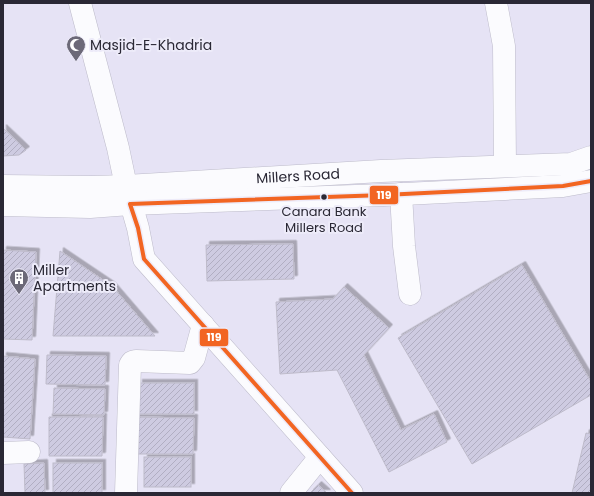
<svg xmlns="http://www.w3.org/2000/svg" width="594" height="496" viewBox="0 0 594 496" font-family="Poppins,sans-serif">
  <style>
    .building { fill: url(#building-hatch); stroke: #bebbca; filter: url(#shadow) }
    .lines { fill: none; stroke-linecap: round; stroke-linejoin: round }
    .minor-casing { stroke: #bdbbca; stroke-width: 23 }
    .major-casing { stroke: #bdbbca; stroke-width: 23 }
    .minor { stroke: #fbfbfe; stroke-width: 22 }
    .major { stroke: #fbfbfe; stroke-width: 22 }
    .bus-1-casing { stroke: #edebf9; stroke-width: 7 }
    .bus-1 { stroke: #f26522; stroke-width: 4 }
    .bus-dot { fill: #2a2835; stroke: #edebf9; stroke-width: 1.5 }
    .labels { text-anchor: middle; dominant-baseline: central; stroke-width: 4; stroke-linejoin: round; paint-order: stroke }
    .bus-label { font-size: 13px; fill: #2a2835; stroke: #edebf9 }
    .poi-label { font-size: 14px; fill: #2a2835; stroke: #edebf9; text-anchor: start }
    .street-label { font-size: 14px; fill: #2a2835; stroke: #edebf9 }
    .line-badge { stroke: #edebf9; stroke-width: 1.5 }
    .badge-label { font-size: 11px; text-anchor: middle; font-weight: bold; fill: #fff }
  </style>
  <defs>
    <pattern id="building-hatch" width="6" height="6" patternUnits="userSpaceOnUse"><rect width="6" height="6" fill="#cecbe1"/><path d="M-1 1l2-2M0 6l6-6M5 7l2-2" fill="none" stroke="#b1aec2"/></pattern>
    <filter id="shadow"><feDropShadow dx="3.5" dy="-3.5" stdDeviation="0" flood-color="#0004"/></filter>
  </defs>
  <rect width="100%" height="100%" fill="#e6e3f5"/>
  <!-- building -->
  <g class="building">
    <path d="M3,128L26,150L19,155L3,156Z"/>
    <path d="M293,244L294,279L207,281L206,245Z"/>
    <path d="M3,250L36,252L32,340L3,339Z"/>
    <path d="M60,251L112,286L155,336H53Z"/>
    <path d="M522,265L591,382V395L472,464L398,338Z"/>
    <path d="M344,287L389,328L364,355L401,430L434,414L447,442L389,472L337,370L280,374L276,302L333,299Z"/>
    <path d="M47,355L106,356L105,385L46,384Z"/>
    <path d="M3,356L35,359L30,439L3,437Z"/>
    <rect x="139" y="383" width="55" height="31"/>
    <path d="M54,388L105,389L104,415L53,414Z"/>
    <path d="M49,417H103L102,456H49Z"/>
    <path d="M134,417L194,418L193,454H133Z"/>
    <path d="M586,433L591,434V493H572Z"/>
    <rect x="144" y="457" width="47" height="30"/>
    <path d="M44,463L45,493H25L24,464Z"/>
    <rect x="53" y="463" width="49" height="30"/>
    <path d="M318,485L327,493H310Z"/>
  </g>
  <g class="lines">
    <defs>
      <g id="minor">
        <path id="s1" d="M80,3L118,148L126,186L381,171L571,164L591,157"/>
        <path d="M496,3L504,46L505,166"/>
        <path d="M401,194L404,246L410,294"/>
        <path d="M130,204L384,195L563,186L591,181"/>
        <path d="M3,453L29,452"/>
        <path d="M126,493L130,365L132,362L136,361L190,363L194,358L203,325"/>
        <path d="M291,493L320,457"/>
      </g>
      <g id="major">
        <path d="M3,186L91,187L126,186L138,228L144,259L352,493"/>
        <path d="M3,205L90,207L130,204"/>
      </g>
    </defs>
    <!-- minor casing -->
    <use href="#minor" class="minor-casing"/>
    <!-- major casing -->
    <use href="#major" class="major-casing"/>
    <!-- minor -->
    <use href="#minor" class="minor"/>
    <!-- major -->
    <use href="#major" class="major"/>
    <defs>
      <path id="bus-1" d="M352,493L144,259L138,228L130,204L384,195L563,186L591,181"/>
    </defs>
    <!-- bus-1 casing -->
    <use href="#bus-1" class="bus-1-casing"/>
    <!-- bus-1 -->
    <use href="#bus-1" class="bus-1"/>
  </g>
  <!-- icons -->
  <defs>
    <symbol id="mosque-pin" viewBox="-11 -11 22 30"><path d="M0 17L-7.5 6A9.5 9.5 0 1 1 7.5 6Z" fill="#6c6978" stroke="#edebf9"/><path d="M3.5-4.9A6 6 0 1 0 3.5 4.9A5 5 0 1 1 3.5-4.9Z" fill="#fff"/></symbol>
    <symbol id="building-pin" viewBox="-11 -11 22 30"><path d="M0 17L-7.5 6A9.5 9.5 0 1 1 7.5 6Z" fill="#6c6978" stroke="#edebf9"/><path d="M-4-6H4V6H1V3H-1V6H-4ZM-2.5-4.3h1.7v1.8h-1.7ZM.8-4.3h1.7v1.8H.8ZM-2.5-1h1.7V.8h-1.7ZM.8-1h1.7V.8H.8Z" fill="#fff"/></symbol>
  </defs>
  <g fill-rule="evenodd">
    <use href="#mosque-pin" x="65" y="34" width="22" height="30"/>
    <use href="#building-pin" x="8" y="267" width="22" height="30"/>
  </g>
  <!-- markers -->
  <circle class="bus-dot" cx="324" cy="197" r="3.5"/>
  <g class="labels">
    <!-- bus labels -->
    <g class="bus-label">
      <text x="324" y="211">Canara Bank<tspan x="324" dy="16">Millers Road</tspan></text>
    </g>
    <!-- poi labels -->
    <g class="poi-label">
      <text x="90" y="45">Masjid-E-Khadria</text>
      <text x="33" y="270">Miller<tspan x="33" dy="16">Apartments</tspan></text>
    </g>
    <!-- street labels -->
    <g class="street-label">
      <text stroke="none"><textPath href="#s1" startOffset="361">Millers Road</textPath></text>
    </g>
  </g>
  <g class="line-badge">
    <rect x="369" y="185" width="30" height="20" rx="4" fill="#f26522"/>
    <rect x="199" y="328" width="30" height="19" rx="4" fill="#f26522"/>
  </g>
  <g class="badge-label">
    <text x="384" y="199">119</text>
    <text x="214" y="341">119</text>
  </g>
  <!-- border -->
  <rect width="594" height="496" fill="none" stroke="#2a2835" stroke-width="8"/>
</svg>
